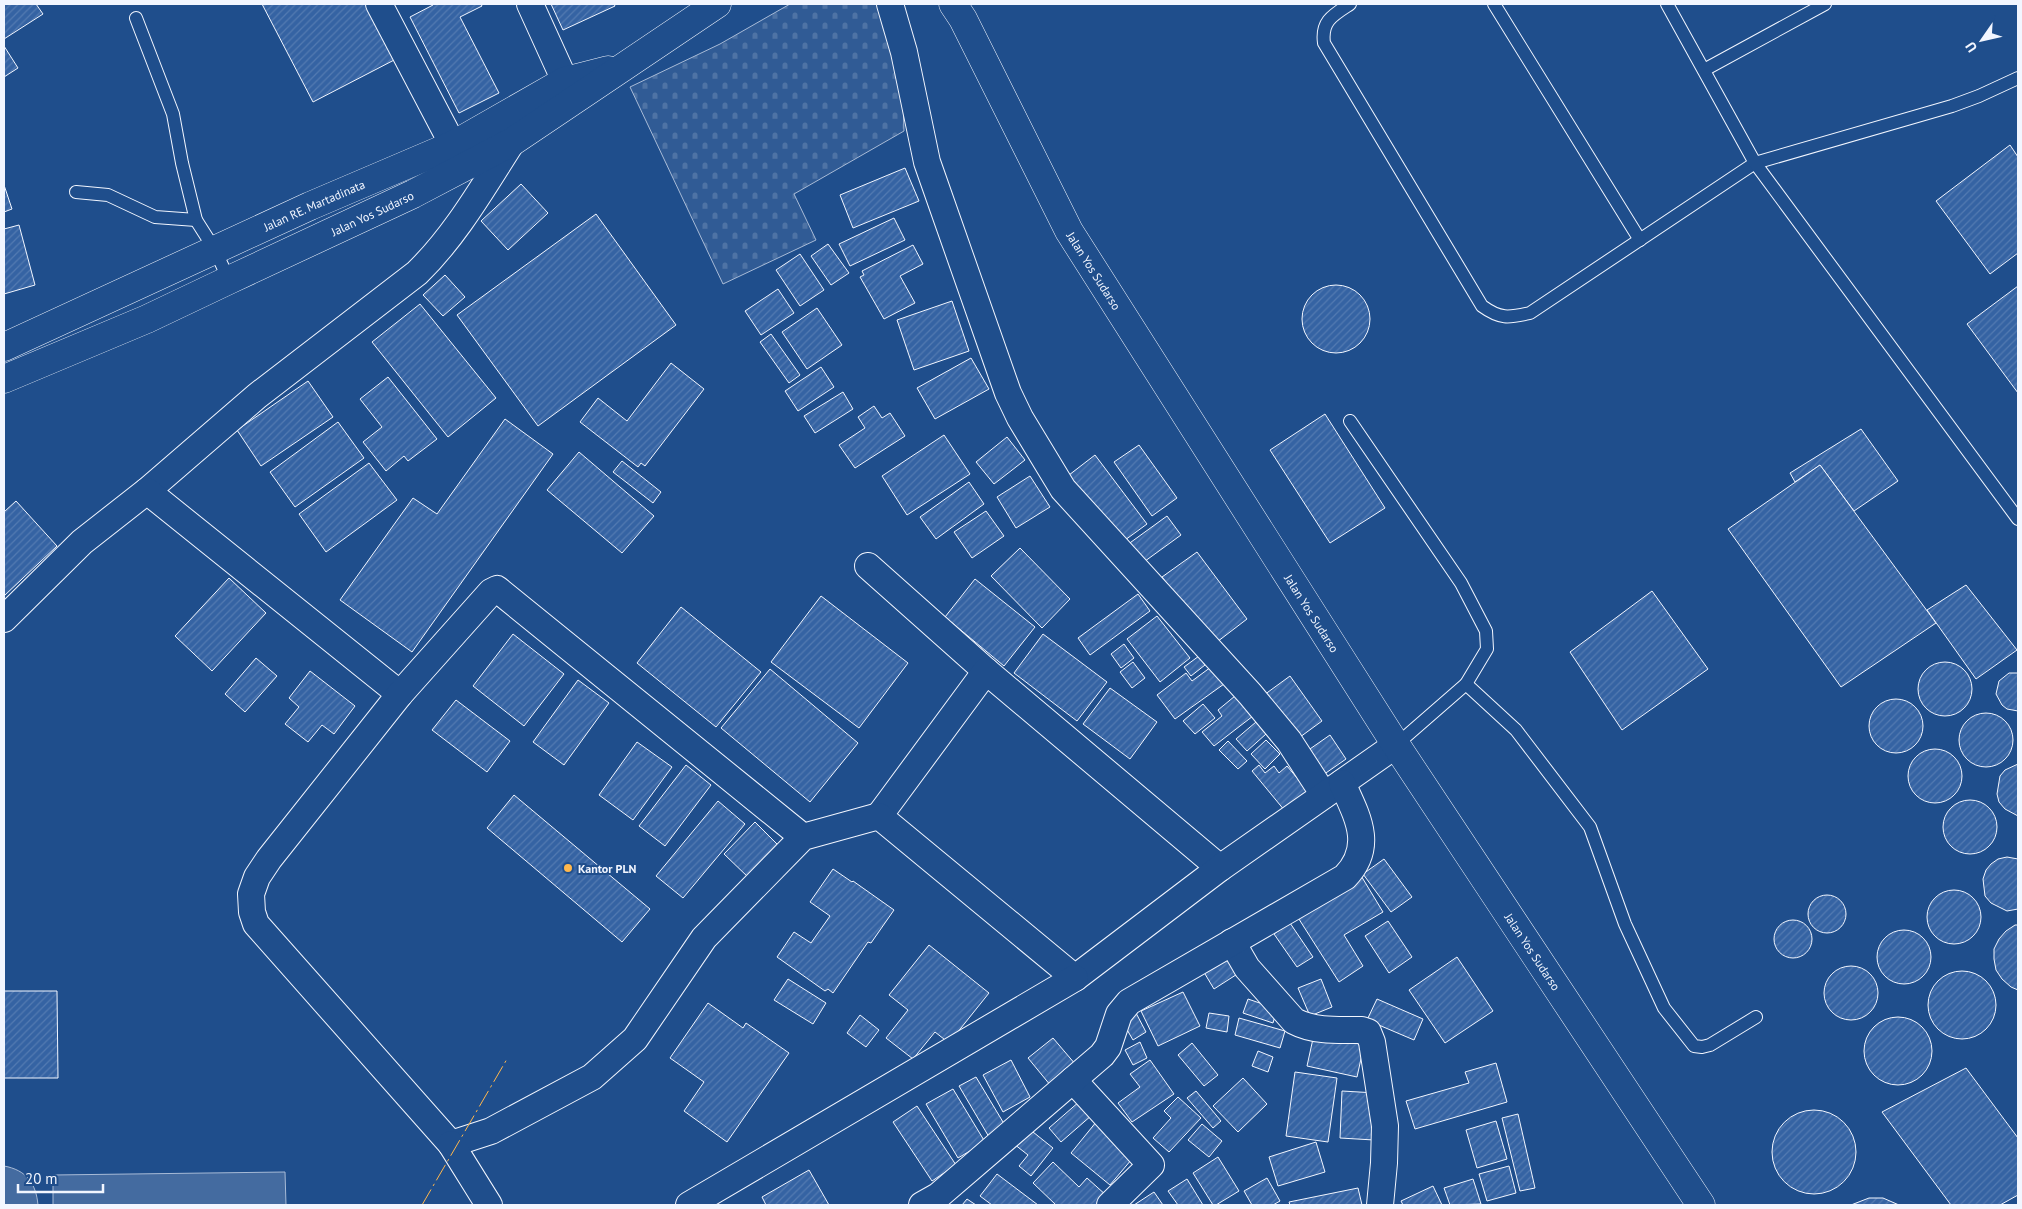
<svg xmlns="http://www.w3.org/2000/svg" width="2022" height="1209" viewBox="0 0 2022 1209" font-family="'PT Sans',sans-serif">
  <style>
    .cemetery { fill: url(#cemetery-stones); stroke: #a8bbd7 }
    .water { fill: #446ba0; stroke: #a8bbd7 }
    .building { fill: url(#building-hatch); stroke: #f2f6ff }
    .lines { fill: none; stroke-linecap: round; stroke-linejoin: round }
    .service-casing { stroke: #f2f6ff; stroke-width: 14 }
    .minor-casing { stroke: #f2f6ff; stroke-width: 28 }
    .trunk-casing { stroke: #f2f6ff; stroke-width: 29 }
    .service { stroke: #1f4e8c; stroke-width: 12 }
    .minor { stroke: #1f4e8c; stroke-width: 26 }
    .trunk { stroke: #1f4e8c; stroke-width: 28 }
    .power { stroke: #ffb74d; stroke-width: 1; stroke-dasharray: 18 4 2.5 4; stroke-linecap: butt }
    .poi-dot { fill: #ffb74d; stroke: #1f4e8c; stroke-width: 2 }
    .labels { text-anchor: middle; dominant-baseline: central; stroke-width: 4; stroke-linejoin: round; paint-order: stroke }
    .street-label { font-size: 12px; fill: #f2f6ff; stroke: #1f4e8c }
    .poi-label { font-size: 12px; font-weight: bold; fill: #f2f6ff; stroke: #1f4e8c; text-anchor: start }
  </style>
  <defs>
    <pattern id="cemetery-stones" width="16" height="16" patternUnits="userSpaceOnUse" patternTransform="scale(1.25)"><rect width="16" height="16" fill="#305b95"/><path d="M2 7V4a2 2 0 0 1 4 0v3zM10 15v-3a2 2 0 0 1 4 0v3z" fill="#4e73a5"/></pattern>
    <pattern id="building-hatch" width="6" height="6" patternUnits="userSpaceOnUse" patternTransform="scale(1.25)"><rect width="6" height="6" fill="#3563a3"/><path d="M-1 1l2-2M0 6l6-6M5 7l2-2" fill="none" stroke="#537ab1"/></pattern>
  </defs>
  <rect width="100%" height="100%" fill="#1f4e8c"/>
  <!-- cemetery -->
  <path class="cemetery" d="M790,4H879L902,75L904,131L794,194L816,240L723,284L630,87L720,44Z"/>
  <!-- water -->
  <g class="water">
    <path d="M4,1166C26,1170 36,1183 38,1205H4Z"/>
    <path d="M285,1172L286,1205H53V1175Z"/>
  </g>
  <!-- building -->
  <g class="building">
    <path d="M4,4H36L43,14L4,39Z"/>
    <path d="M262,4H370L398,58L313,102Z"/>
    <path d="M432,4H481L482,6L460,17L499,93L459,113L410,17L433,5Z"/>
    <path d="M551,4H614L615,6L563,30Z"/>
    <path d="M4,46L18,68L4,77Z"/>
    <path d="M2010,145L2018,157V253L1990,274L1936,201Z"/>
    <path d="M905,168L919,201L853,228L840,195Z"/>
    <path d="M521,184L548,213L508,250L481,221Z"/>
    <path d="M4,185L12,209L4,212Z"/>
    <path d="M596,214L676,325L538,426L457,315Z"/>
    <path d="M894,218L905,240L850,266L839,244Z"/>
    <path d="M19,225L35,285L4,294V229Z"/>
    <path d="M828,244L849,273L831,285L811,256Z"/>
    <path d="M913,245L923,264L900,276L915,303L884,319L860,277L864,275L862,271Z"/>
    <path d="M800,254L824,290L800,306L776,270Z"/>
    <path d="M445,275L465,297L443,316L423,295Z"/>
    <circle cx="1336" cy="319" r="34"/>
    <path d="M2018,286V393L1967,324Z"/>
    <path d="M778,289L794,313L761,335L745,311Z"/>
    <path d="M952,301L969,351L914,370L897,320Z"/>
    <path d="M420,304L496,398L448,437L372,342Z"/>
    <path d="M817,308L842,345L807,369L782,332Z"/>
    <path d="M771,334L800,375L789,383L760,342Z"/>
    <path d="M971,358L989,389L935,419L917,388Z"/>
    <path d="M671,363L704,389L645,466L641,463L638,467L580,422L598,398L627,421Z"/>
    <path d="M821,367L834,387L798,411L785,391Z"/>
    <path d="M388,377L437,439L408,461L404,456L386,471L363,442L382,427L360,399Z"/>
    <path d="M308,381L333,417L261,466L237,430Z"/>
    <path d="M843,392L853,409L815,433L804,416Z"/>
    <path d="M874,406L882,418L890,413L905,436L855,468L839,445L865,428L858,417Z"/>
    <path d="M1325,414L1385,508L1330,543L1270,450Z"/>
    <path d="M505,419L553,454L412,652L340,600L413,498L437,514Z"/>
    <path d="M338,422L364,458L295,507L270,472Z"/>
    <path d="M1861,429L1898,481L1854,511L1820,465L1795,482L1790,473Z"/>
    <path d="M944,435L970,474L907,515L882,476Z"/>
    <path d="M1007,437L1025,460L994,484L976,462Z"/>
    <path d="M1139,445L1177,498L1152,516L1114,462Z"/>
    <path d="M579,452L654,516L622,553L547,490Z"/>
    <path d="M1095,455L1147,524L1121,543L1069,475Z"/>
    <path d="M622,461L661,492L653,503L613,472Z"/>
    <path d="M369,463L397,500L326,552L299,514Z"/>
    <path d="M1820,465L1936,623L1841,687L1728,529Z"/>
    <path d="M1030,476L1050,507L1016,528L997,497Z"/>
    <path d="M969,482L984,504L936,539L920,517Z"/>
    <path d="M16,501L57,546L4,596V512Z"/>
    <path d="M986,511L1004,536L972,558L954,532Z"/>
    <path d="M1167,516L1181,535L1141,564L1127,545Z"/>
    <path d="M1020,548L1070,599L1042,628L991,576Z"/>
    <path d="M1197,552L1247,619L1213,645L1162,577Z"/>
    <path d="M229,578L266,613L212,671L175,636Z"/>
    <path d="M975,579L1035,627L1004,666L945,617Z"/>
    <path d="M1966,585L2017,650L1976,679L1927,610Z"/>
    <path d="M1652,591L1708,669L1622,730L1570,652Z"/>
    <path d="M1138,594L1150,611L1090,655L1078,638Z"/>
    <path d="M821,596L908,663L859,728L771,662Z"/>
    <path d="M681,607L761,672L716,727L637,663Z"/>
    <path d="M1157,616L1190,658L1160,682L1127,639Z"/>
    <path d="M513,634L564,674L524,726L473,686Z"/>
    <path d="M1043,634L1107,682L1077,721L1014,673Z"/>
    <path d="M1124,644L1134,658L1121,668L1111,654Z"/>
    <path d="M1199,656L1205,665L1191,676L1184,667Z"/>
    <path d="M256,658L277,676L245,712L225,694Z"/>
    <path d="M1133,662L1145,678L1132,688L1120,672Z"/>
    <circle cx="1945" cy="689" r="27"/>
    <path d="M1211,667L1224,684L1175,719L1157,695L1186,673L1192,681Z"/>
    <path d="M770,669L858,743L810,802L721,728Z"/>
    <path d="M310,671L355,706L334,734L322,725L308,742L285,724L299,707L289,698Z"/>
    <path d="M2009,673H2018V711L2007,709L2002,705L1996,694L1999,681Z"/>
    <path d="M1290,676L1322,721L1296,740L1264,695Z"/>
    <path d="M578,680L609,703L564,765L533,742Z"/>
    <path d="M1110,688L1157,722L1130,759L1083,724Z"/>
    <path d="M1235,696L1253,716L1214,746L1202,732L1222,716L1218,710Z"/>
    <circle cx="1896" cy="726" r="27"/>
    <path d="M456,700L510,741L487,772L432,730Z"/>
    <path d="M1203,704L1215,718L1195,734L1183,721Z"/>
    <circle cx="1986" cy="740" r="27"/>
    <path d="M1256,722L1266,734L1247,751L1236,739Z"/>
    <path d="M1330,735L1346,759L1323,775L1307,751Z"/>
    <path d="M1266,740L1280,754L1265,769L1251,754Z"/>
    <path d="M1228,741L1247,761L1238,769L1219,750Z"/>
    <path d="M637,742L672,767L633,820L599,795Z"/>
    <circle cx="1935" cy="776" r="27"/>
    <path d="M2018,764V816L2005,809L1999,802L1997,794L2000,776L2005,770Z"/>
    <path d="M686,765L711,785L665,846L639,826Z"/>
    <path d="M1259,765L1265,773L1274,766L1279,773L1287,766L1308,791L1285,811L1252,771Z"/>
    <path d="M514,795L650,909L622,942L487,828Z"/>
    <circle cx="1970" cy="827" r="27"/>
    <path d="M718,801L745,824L683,898L656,876Z"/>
    <path d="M755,822L779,846L749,878L724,854Z"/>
    <path d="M2007,857L2018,859V909L2007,911L1991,903L1985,896L1983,879L1986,870L1991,864L1998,859Z"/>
    <path d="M1384,859L1412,897L1391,912L1363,874Z"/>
    <path d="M833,869L852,882L853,881L894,910L871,943L868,942L833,993L828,989L825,991L777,957L794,932L811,943L830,916L810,902Z"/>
    <path d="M1360,874L1383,912L1344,935L1363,966L1339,982L1297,916Z"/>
    <circle cx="1954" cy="917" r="27"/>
    <circle cx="1827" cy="914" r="19"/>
    <circle cx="1793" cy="939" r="19"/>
    <path d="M1388,921L1412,957L1389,973L1365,936Z"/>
    <path d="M1290,923L1313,957L1297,967L1274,934Z"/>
    <path d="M2015,925H2018V990L2011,987L2002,979L1996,970L1994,959V949L1999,939L2006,931Z"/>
    <circle cx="1904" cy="957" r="27"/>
    <path d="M929,945L989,993L949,1043L935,1032L913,1059L886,1038L908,1010L889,995Z"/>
    <path d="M1231,952L1242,971L1214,989L1202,969Z"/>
    <path d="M1457,957L1493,1011L1445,1043L1409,990Z"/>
    <circle cx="1851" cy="993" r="27"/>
    <circle cx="1962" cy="1005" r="34"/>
    <path d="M788,979L826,1003L813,1024L774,1000Z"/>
    <path d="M1321,979L1332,1007L1310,1016L1298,988Z"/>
    <path d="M4,991H57L58,1078H4Z"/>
    <path d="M1183,992L1200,1026L1158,1046L1141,1011Z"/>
    <path d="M1248,999L1277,1009L1273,1023L1243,1013Z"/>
    <path d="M1377,999L1423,1019L1414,1040L1367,1020Z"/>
    <path d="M708,1003L743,1028L746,1023L789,1053L727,1142L684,1111L704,1082L670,1058Z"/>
    <path d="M1136,1013L1146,1032L1133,1040L1122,1021Z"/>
    <path d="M1209,1013L1229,1016L1227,1032L1206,1028Z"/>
    <path d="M860,1015L879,1030L866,1047L847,1033Z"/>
    <circle cx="1898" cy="1051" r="34"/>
    <path d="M1239,1018L1285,1031L1280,1048L1235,1035Z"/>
    <path d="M1314,1034L1364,1045L1357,1077L1307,1066Z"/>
    <path d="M1053,1038L1076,1065L1051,1086L1028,1058Z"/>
    <path d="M1140,1042L1147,1058L1133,1065L1125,1050Z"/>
    <path d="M1192,1043L1218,1075L1204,1086L1178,1055Z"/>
    <path d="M1258,1051L1273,1057L1268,1072L1252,1066Z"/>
    <path d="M1011,1060L1030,1097L1003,1112L983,1075Z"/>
    <path d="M1150,1060L1174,1094L1132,1122L1118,1103L1140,1087L1130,1074Z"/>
    <path d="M1496,1063L1507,1102L1415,1129L1406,1101L1469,1083L1465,1072Z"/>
    <path d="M1966,1068L2018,1138V1195L2000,1205H1951L1882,1112Z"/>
    <path d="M1295,1072L1337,1078L1328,1142L1286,1136Z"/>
    <path d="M976,1077L1006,1127L989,1137L959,1086Z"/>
    <path d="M1243,1078L1267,1104L1238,1132L1213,1106Z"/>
    <path d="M953,1089L985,1142L958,1158L926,1104Z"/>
    <path d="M1196,1091L1221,1121L1213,1128L1187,1098Z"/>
    <path d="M1342,1091L1376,1093L1374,1140L1340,1138Z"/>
    <path d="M1178,1097L1201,1118L1169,1152L1153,1138L1171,1118L1164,1111Z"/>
    <path d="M1080,1101L1092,1115L1061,1142L1049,1128Z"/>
    <path d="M917,1106L956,1165L932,1181L893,1122Z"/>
    <circle cx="1814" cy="1152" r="42"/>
    <path d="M1518,1114L1535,1188L1520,1191L1502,1118Z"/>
    <path d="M1101,1116L1137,1153L1110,1185L1071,1153Z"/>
    <path d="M1496,1121L1507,1159L1477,1168L1466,1130Z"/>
    <path d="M1202,1124L1222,1141L1209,1157L1188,1140Z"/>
    <path d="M1028,1128L1053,1148L1031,1176L1019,1166L1028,1155L1014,1144Z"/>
    <path d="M1316,1142L1325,1172L1278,1186L1269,1157Z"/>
    <path d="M1218,1157L1239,1191L1216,1205H1213L1193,1173Z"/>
    <path d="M1053,1162L1079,1187L1087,1178L1107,1196L1098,1205H1056L1033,1183Z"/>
    <path d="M1509,1166L1516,1193L1487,1201L1479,1174Z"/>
    <path d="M809,1170L829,1205H766L762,1197Z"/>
    <path d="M997,1174L1038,1205H992L980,1196Z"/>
    <path d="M1267,1178L1280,1201L1273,1205H1252L1244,1191Z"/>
    <path d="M1187,1179L1203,1205H1178L1168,1191Z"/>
    <path d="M1473,1179L1481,1204L1450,1205L1444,1188Z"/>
    <path d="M1433,1186L1442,1205H1403L1401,1201Z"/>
    <path d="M1358,1188L1362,1205H1290L1289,1202Z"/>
    <path d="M1154,1192L1163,1205H1134Z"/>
    <path d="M1869,1198H1883L1899,1205H1851Z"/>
    <path d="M967,1199L976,1205H962Z"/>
  </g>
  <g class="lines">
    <defs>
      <g id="service">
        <path d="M1350,4C1333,15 1321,21 1324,43L1482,306C1500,319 1508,318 1530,313L1755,163L1952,106L1979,96L2018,78"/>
        <path d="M1494,4L1640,240"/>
        <path d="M1667,4L1755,163L2018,519"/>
        <path d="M136,18L173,114L182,163L196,220L215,250L229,280"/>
        <path d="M1704,70L1825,4"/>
        <path d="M76,192L108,195L155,217L196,220"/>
        <path d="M1350,421L1461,583L1486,631L1487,649L1466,684L1396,745"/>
        <path d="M1466,684L1516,730L1590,827L1625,924L1664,1008L1694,1046L1702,1047L1710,1045L1756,1017"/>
      </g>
      <g id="minor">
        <path d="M379,4L453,145"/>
        <path d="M530,4L565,81"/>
        <path d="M890,4L904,52L927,162L1008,393L1020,418L1063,489L1250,694L1289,741L1324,795"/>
        <path d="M147,491L257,396L417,273C456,235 483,187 512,142"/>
        <path d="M868,566L986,671"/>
        <path d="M4,619L82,542L147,491L400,694"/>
        <path d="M879,816L986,671L1220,868"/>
        <path d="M803,837L704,938L635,1039L592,1077L491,1131L451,1144L256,924L252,912L251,894L257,877L269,859L400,694L491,592L497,589L803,837L879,816L1075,978L1220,868L1396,745"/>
        <path d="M1232,942L1247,968L1294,1021C1315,1032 1339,1030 1362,1030L1368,1032L1372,1042L1385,1126L1384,1163L1380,1205"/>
        <path d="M1073,1080L1151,1165L1110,1205"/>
        <path d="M451,1144L489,1205"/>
        <path d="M689,1205L1075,978"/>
        <path d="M922,1205L938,1196L1102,1055L1108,1047L1119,1014L1129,1002L1345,877C1375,846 1357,816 1342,783"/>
      </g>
      <g id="trunk">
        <path id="s1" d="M953,4L963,19L1069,231L1396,745L1701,1205"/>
        <path id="s2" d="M4,347L310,206L453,145L565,81L608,70"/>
        <path id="s3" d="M4,379L147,319L229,280L413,194L512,142L717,4"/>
      </g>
    </defs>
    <!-- service casing -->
    <use href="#service" class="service-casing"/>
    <!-- minor casing -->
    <use href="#minor" class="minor-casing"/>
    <!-- trunk casing -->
    <use href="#trunk" class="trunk-casing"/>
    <!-- service -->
    <use href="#service" class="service"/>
    <!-- minor -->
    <use href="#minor" class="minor"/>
    <!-- trunk -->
    <use href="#trunk" class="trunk"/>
    <!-- power -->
    <path class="power" d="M422,1205L507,1059"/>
  </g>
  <!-- markers -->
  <circle class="poi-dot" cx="568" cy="868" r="5"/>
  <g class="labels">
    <!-- street labels -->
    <g class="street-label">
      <text stroke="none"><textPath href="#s2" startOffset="341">Jalan RE. Martadinata</textPath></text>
      <text stroke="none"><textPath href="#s3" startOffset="404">Jalan Yos Sudarso</textPath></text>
      <text stroke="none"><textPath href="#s1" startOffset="302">Jalan Yos Sudarso</textPath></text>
      <text stroke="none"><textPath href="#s1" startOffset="708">Jalan Yos Sudarso</textPath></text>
      <text stroke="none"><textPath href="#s1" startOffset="1112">Jalan Yos Sudarso</textPath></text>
    </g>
    <!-- poi labels -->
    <g class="poi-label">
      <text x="578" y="868">Kantor PLN</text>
    </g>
  </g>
  <!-- border -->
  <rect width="2022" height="1209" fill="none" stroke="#f2f6ff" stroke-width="10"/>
  <!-- north arrow -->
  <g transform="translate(1982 40) rotate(236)" stroke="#1f4e8c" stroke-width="4" paint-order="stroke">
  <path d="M0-4L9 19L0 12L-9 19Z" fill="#f2f6ff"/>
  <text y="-8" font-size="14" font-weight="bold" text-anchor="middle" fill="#f2f6ff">U</text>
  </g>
  <!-- scale -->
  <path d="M18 1184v8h85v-8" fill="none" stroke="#f2f6ff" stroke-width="2.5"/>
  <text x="25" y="1184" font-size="15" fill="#f2f6ff" stroke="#1f4e8c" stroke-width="4" paint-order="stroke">20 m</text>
</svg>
